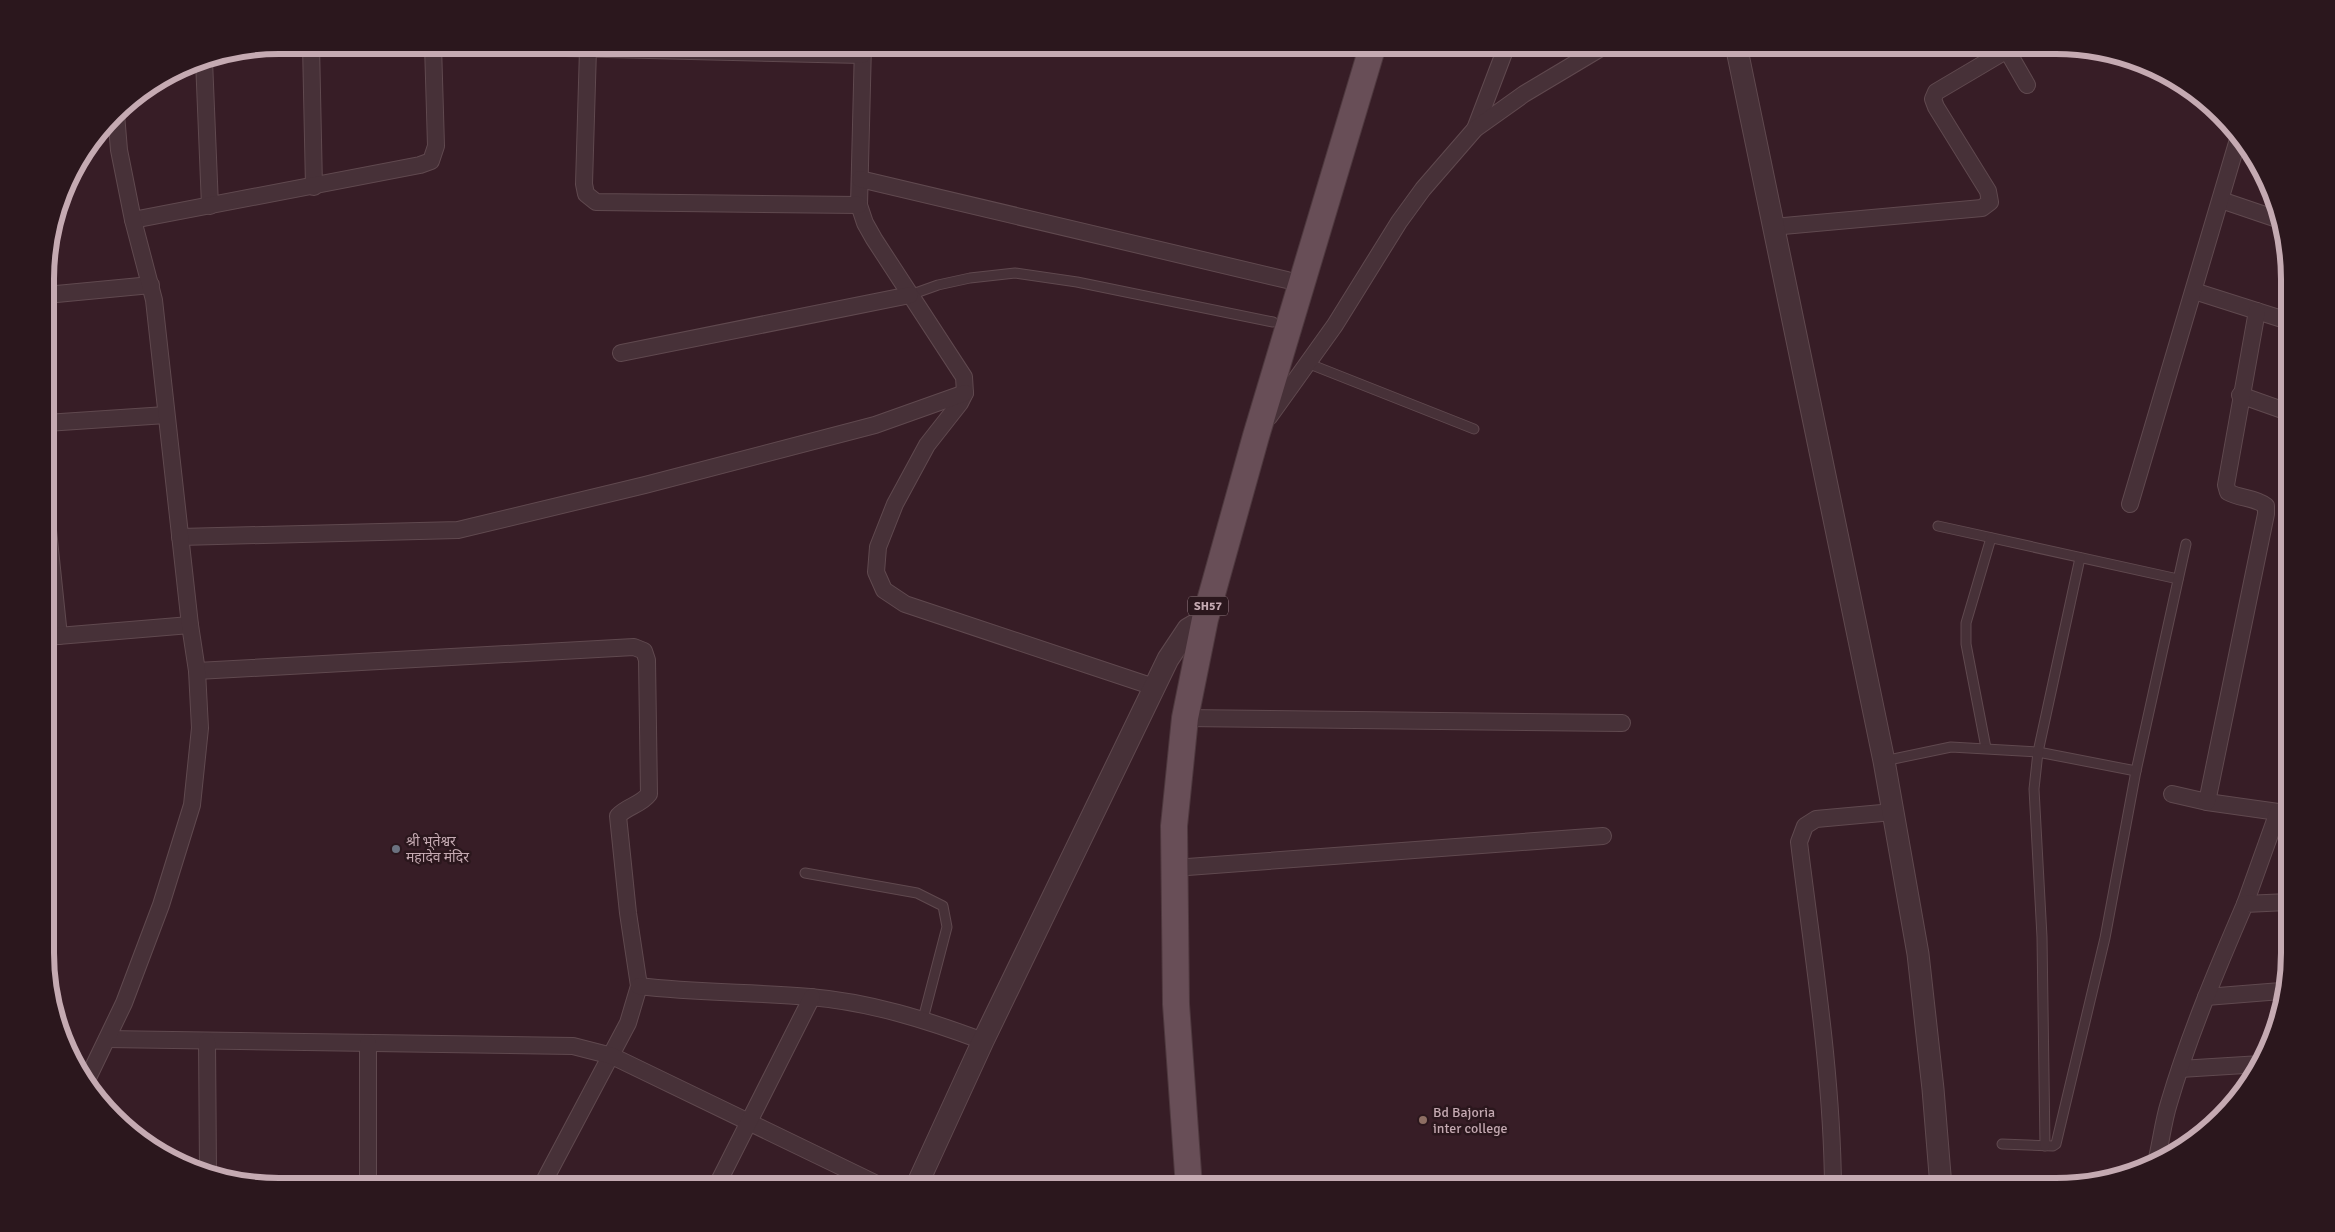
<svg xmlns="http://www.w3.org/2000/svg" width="2335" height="1232" viewBox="0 0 2335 1232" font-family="Signika,'Noto Sans Devanagari',sans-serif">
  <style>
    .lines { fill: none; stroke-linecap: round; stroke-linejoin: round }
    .service-casing { stroke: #60494f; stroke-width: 11 }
    .minor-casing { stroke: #60494f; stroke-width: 18 }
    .tertiary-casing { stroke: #60494f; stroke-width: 23 }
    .primary-casing { stroke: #4e383e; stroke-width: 28 }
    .service { stroke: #473138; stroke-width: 9 }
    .minor { stroke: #473138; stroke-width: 16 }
    .tertiary { stroke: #473138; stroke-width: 21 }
    .primary { stroke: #684e57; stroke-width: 26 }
    .worship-dot { fill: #6b7280; stroke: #2b171d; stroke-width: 2 }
    .education-dot { fill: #8d6e63; stroke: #2b171d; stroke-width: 2 }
    .labels { text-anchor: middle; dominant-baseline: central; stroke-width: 5; stroke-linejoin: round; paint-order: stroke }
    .shield { fill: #2b171d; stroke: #977e85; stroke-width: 1 }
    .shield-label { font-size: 12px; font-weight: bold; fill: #c5aab2 }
    .poi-label { font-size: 14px; fill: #c5aab2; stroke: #2b171d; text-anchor: start }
    .rim { fill: none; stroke: #c5aab2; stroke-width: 6 }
  </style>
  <rect width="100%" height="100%" fill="#371d26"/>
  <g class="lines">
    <defs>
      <g id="service">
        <path d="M910,295L938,285L970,278L1015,273L1077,282L1273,322"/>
        <path d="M1307,363L1474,429"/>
        <path d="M1938,526L2178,579"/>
        <path d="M1986,748L1966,644V623L1991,538"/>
        <path d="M1884,761L1951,747L2038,752L2136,771"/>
        <path d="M805,873L917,893L943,906L947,927L923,1019"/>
        <path d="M2002,1144L2053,1146L2056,1144L2105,938L2136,771L2186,544"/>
        <path d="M2045,1146L2042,937L2034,789L2038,752L2080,558"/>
      </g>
      <g id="minor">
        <path d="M311,45L314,187"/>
        <path d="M863,45L859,205L865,223L874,239L964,377L965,393L960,403L927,445L895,504L878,547L876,572L884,590L905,604L1154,687"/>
        <path d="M2004,45L2027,85"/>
        <path d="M523,47L862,55"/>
        <path d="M588,49L584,184L586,194L596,202L859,205"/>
        <path d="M204,60L210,206"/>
        <path d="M1475,129L1507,45"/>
        <path d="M860,179L1287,280"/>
        <path d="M2221,200L2277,219"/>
        <path d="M133,220L420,165L431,161L436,146L433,45"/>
        <path d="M1773,227L1982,208L1990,202L1988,191L1936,107L1933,99L1936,92L2007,50"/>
        <path d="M2194,291L2288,321"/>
        <path d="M46,295L151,285"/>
        <path d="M621,353L910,295"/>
        <path d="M2240,395L2288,412"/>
        <path d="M1269,417L1335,325L1399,222L1423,189L1475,129L1524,94L1606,45"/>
        <path d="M46,423L166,415"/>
        <path d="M2130,504L2239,136"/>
        <path d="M46,511L59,636"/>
        <path d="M180,537L458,530L645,485L875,425L965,393"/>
        <path d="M46,637L190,625"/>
        <path d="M197,671L634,647L644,651L647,660L649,794C641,805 627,806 618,816L628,913L639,986L628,1023L541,1187"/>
        <path d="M1185,718L1622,723"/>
        <path d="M2172,794L2207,802L2278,812"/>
        <path d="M2207,802L2266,514V506C2255,497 2240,499 2228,492L2226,485L2257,311"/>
        <path d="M1174,868L1603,836"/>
        <path d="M2245,904L2278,812H2290"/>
        <path d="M639,986C696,993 753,992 810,997C870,1002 927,1020 983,1041"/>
        <path d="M2206,997L2281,991"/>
        <path d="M107,1039L573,1046L612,1056L883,1187"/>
        <path d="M207,1041L208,1171"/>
        <path d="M2180,1069L2261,1064"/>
        <path d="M86,1082L124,1003L161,905L192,805L200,728L197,671L190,625L154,300L133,220L119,150L116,114"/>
        <path d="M2156,1162C2161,1143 2163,1122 2169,1103C2189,1035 2217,969 2245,904L2290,902"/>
        <path d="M368,1187V1043"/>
        <path d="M716,1187L812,997"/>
        <path d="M1833,1187C1832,1071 1813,957 1799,842L1805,826L1816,819L1893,812"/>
      </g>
      <g id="tertiary">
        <path d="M1736,45L1884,761L1918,954L1933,1089L1941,1187"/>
        <path d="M916,1187L983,1041L1168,659L1188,629L1205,619"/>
      </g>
      <path id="primary" d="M1189,1187L1176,1004L1174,826L1185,718L1205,619L1256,436L1373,45"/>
    </defs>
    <!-- service casing -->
    <use href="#service" class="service-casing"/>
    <!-- minor casing -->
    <use href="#minor" class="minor-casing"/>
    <!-- tertiary casing -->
    <use href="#tertiary" class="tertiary-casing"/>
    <!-- primary casing -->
    <use href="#primary" class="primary-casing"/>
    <!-- service -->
    <use href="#service" class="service"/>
    <!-- minor -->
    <use href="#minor" class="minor"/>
    <!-- tertiary -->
    <use href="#tertiary" class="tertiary"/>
    <!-- primary -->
    <use href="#primary" class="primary"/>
  </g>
  <!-- markers -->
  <circle class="worship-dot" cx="396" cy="849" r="5"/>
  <circle class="education-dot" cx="1423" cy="1120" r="5"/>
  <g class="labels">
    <!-- shield labels -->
    <rect class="shield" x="1188" y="596.5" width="40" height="19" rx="4"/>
    <g class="shield-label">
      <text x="1208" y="606">SH57</text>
    </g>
    <!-- poi labels -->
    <g class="poi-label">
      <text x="406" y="841">श्री भूतेश्वर<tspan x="406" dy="16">महादेव मंदिर</tspan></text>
      <text x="1433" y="1112">Bd Bajoria<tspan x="1433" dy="16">inter college</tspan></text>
    </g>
  </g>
  <!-- crop -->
  <path d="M0 0H2335V1232H0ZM279 54H2056A225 225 0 0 1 2281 279V953A225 225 0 0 1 2056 1178H279A225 225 0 0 1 54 953V279A225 225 0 0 1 279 54Z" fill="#2b171d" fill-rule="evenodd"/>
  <path class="rim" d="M279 54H2056A225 225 0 0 1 2281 279V953A225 225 0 0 1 2056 1178H279A225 225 0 0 1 54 953V279A225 225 0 0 1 279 54Z"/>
</svg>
